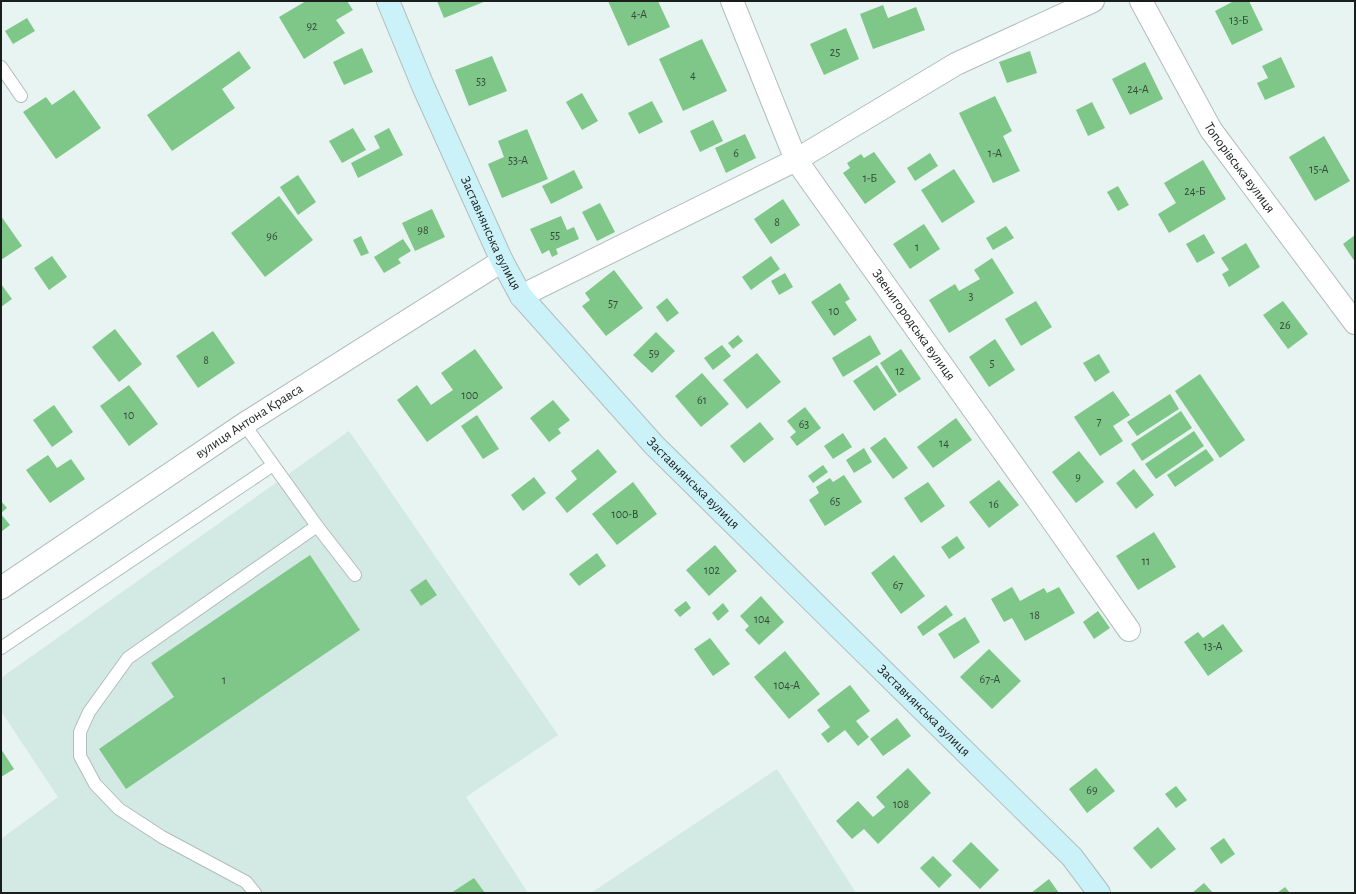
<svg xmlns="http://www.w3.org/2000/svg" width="1356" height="894" viewBox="0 0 1356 894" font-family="'Alegreya Sans',sans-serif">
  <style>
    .built { fill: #d3e9e4 }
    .building { fill: #7fc689 }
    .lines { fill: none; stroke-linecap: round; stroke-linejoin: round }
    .lane-casing { stroke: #b1bdba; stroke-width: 14 }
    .street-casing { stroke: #b1bdba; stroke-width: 24 }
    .secondary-casing { stroke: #b1bdba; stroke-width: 24 }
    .lane { stroke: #fff; stroke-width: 12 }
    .street { stroke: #fff; stroke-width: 22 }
    .secondary { stroke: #ccf2f9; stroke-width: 22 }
    .labels { text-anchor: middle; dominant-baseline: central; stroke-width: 3.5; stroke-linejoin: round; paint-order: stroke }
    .number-label { font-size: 12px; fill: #334939 }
    .street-label { font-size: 14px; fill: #1a1f1e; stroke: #e7f4f1 }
  </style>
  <rect width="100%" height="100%" fill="#e7f4f1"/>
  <!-- built -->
  <g class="built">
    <path d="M349,431L558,735L466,797L528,893H1V839L58,797L1,711V678Z"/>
    <path d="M777,769L856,893H591Z"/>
  </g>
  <!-- building -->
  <g class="building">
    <path d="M306,1H347L353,10L336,20L345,33L304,59L279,17Z"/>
    <path d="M437,1H486L444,18Z"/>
    <path d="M608,1H658L670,27L628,46Z"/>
    <path d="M1234,1H1249L1263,30L1232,45L1215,11Z"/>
    <path d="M883,5L888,18L916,7L925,30L873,49L860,14Z"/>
    <path d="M27,18L35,31L13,44L5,31Z"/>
    <path d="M846,28L859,59L824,75L810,44Z"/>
    <path d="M702,39L727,91L683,111L659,59Z"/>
    <path d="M362,48L373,72L344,85L333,62Z"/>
    <path d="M239,51L251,68L222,89L235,108L172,151L147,115Z"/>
    <path d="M1030,51L1037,73L1007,83L999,62Z"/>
    <path d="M492,56L507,91L469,106L455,70Z"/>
    <path d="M1281,57L1295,87L1265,100L1257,83L1268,78L1262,66Z"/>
    <path d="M1145,62L1163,99L1130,115L1112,79Z"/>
    <path d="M74,90L101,128L56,159L23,112L46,97L52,105Z"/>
    <path d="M582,93L598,121L582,130L566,102Z"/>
    <path d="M995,96L1012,131L1003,136L1020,171L993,183L959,113Z"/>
    <path d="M652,101L663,122L639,134L628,113Z"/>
    <path d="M1092,102L1105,128L1088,136L1076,110Z"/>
    <path d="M713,120L723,141L700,152L690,131Z"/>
    <path d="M353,128L366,150L342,163L329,141Z"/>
    <path d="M389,128L403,155L358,178L351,163L380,148L374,136Z"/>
    <path d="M527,129L548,179L502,198L488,164L504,157L498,141Z"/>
    <path d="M745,134L756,158L726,173L715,148Z"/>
    <path d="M1324,136L1350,181L1315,201L1289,157Z"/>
    <path d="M874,152L896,182L865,204L843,173L850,168L847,163L861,154L864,158Z"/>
    <path d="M930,153L938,166L915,181L907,168Z"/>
    <path d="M1203,160L1226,199L1169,233L1158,214L1176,203L1164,183Z"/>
    <path d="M954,169L975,202L942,223L921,190Z"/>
    <path d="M574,170L583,188L551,204L542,186Z"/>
    <path d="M298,175L316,202L298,215L280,187Z"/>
    <path d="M1118,186L1129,205L1118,211L1107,192Z"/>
    <path d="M279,196L313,240L265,277L231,233Z"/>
    <path d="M783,199L800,225L771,244L754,219Z"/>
    <path d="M600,203L615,232L597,241L582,212Z"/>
    <path d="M432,209L445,237L415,251L402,223Z"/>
    <path d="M1,216L22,246L1,260Z"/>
    <path d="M561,216L567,230L574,227L579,239L556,249L558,254L552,257L549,250L542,254L530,229Z"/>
    <path d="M924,224L940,249L910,269L893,244Z"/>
    <path d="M1006,226L1014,238L993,250L986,238Z"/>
    <path d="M1204,234L1215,253L1197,263L1186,244Z"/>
    <path d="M1355,235V262L1343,244Z"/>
    <path d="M361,236L369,253L361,256L353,240Z"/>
    <path d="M403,239L411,251L398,259L401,263L384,273L374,257Z"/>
    <path d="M1246,243L1260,267L1229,287L1222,274L1229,270L1221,258Z"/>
    <path d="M52,256L67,277L49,290L34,268Z"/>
    <path d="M771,256L780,269L751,290L742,277Z"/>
    <path d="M992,258L1014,293L949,333L929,300L955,284L959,291L980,279L974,270Z"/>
    <path d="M614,270L643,308L606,336L582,306L590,300L585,293Z"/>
    <path d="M785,273L793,287L779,295L771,281Z"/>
    <path d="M840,283L850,299L845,302L857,320L834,336L811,302Z"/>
    <path d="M1,284L12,299L1,307Z"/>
    <path d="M667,298L679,313L667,322L656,307Z"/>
    <path d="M1036,301L1052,327L1021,346L1005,319Z"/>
    <path d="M1283,301L1308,334L1288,349L1263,315Z"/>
    <path d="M115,329L142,364L119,382L92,347Z"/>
    <path d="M213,331L235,363L198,388L176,356Z"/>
    <path d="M656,332L675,351L652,373L633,355Z"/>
    <path d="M738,335L743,341L733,349L728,343Z"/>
    <path d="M870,335L881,354L843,377L832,358Z"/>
    <path d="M995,339L1015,370L989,387L969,357Z"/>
    <path d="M722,345L731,356L713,370L704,358Z"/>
    <path d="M475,349L503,388L427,442L397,400L417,385L431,405L453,390L441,373Z"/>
    <path d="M901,349L921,379L899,393L880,363Z"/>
    <path d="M757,353L781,382L747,409L723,380Z"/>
    <path d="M1099,354L1110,372L1095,382L1083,363Z"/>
    <path d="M877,365L897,395L874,411L853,381Z"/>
    <path d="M702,373L729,404L701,427L675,396Z"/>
    <path d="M1200,374L1245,440L1220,458L1175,391Z"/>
    <path d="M129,385L158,424L129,446L100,406Z"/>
    <path d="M1113,391L1130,415L1113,426L1123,441L1100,456L1074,417Z"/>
    <path d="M1170,394L1179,409L1137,436L1127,422Z"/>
    <path d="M553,400L570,420L558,429L561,433L549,442L530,418Z"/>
    <path d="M54,405L73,432L52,447L33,420Z"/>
    <path d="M805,407L821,428L797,446L790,437L796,432L787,421Z"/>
    <path d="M1181,411L1192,428L1142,461L1131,444Z"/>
    <path d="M477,415L499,449L483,459L461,426Z"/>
    <path d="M956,418L972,440L933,468L917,447Z"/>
    <path d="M760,422L774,439L744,463L730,446Z"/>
    <path d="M1194,431L1204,446L1156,479L1145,464Z"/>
    <path d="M843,433L852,447L833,459L824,446Z"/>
    <path d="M885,437L908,468L893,479L870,448Z"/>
    <path d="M864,448L872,462L854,473L846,460Z"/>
    <path d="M598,449L617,472L567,513L555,498L577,479L571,471Z"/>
    <path d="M1206,449L1214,460L1175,487L1167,475Z"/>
    <path d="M1079,451L1104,482L1076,503L1052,472Z"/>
    <path d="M48,455L57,468L71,459L85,479L50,503L26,470Z"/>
    <path d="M823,465L828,472L813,483L808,476Z"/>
    <path d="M1134,469L1154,495L1136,509L1116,483Z"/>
    <path d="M844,475L862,502L825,526L809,500L819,493L816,487L830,478L833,482Z"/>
    <path d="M534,477L546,493L523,511L511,495Z"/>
    <path d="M999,480L1019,505L989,528L969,502Z"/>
    <path d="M633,482L657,514L617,545L592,514Z"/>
    <path d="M928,482L945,506L921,523L904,498Z"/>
    <path d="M1,501L7,508L1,513Z"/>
    <path d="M1,514L10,525L1,532Z"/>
    <path d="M1154,532L1176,567L1138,590L1116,556Z"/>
    <path d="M957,536L965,548L949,559L941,547Z"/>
    <path d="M715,545L737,571L709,596L686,570Z"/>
    <path d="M597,553L606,566L579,586L569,574Z"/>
    <path d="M310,555L360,630L126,789L99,749L174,697L151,663Z"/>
    <path d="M894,555L925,596L901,614L871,573Z"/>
    <path d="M426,579L437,595L421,606L410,590Z"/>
    <path d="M1012,587L1020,601L1044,588L1047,593L1059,587L1075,613L1025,641L1012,618L1004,622L991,599Z"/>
    <path d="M761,596L784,622L759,645L745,630L749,626L740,616Z"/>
    <path d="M686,601L691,608L680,617L674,610Z"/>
    <path d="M723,603L729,611L718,621L712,613Z"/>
    <path d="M946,605L953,615L923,636L917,627Z"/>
    <path d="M1098,611L1110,628L1094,639L1083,622Z"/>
    <path d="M965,617L980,642L954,659L938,634Z"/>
    <path d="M1223,624L1243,651L1208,676L1184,642L1198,632L1203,638Z"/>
    <path d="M710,638L730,664L713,676L694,649Z"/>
    <path d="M989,649L1021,681L992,709L960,677Z"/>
    <path d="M785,651L820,694L789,719L754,677Z"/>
    <path d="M850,685L870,711L856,721L869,737L858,746L845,730L828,743L821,734L830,727L817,710Z"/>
    <path d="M897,718L911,736L883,756L870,739Z"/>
    <path d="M1,749L14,769L1,777Z"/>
    <path d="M908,768L931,793L878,844L864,829L852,839L836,821L858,801L873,817L885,807L876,797Z"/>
    <path d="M1096,768L1115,791L1087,813L1069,789Z"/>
    <path d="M1176,786L1187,800L1176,808L1165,794Z"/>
    <path d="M1158,827L1176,849L1151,869L1133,848Z"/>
    <path d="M1224,838L1235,854L1221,864L1210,848Z"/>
    <path d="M971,842L999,870L980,889L952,861Z"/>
    <path d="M933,856L952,875L939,888L920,868Z"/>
    <path d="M474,878L485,893H451Z"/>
    <path d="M1049,879L1059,893H1031Z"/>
    <path d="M1204,883L1213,893H1192Z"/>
    <path d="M1285,887L1290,893H1277Z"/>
  </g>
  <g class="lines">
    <defs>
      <g id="lane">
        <path d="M1,67L21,96"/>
        <path d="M244,424L317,526L355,575"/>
        <path d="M1,648L273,465"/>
        <path d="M255,893L246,882L162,837L119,809L95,784L80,756V732L89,712L128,658L317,526"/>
      </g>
      <g id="street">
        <path id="s1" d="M732,1L796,160L1050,517L1129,630"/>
        <path id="s2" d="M1141,1L1211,130L1355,323"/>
        <path d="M521,296L796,160L956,64L1093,1"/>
        <path id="s3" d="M1,588L244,424L502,261"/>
      </g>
      <g id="secondary">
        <path id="s4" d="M388,1L423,86L502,261L521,296L654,445L1072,857L1099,893"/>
      </g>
    </defs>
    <!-- lane casing -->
    <use href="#lane" class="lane-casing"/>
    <!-- street casing -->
    <use href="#street" class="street-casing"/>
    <!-- secondary casing -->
    <use href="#secondary" class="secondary-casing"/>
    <!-- lane -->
    <use href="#lane" class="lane"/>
    <!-- street -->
    <use href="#street" class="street"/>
    <!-- secondary -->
    <use href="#secondary" class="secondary"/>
  </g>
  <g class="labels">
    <!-- number labels -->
    <g class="number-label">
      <text x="639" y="14">4-А</text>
      <text x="1239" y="20">13-Б</text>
      <text x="312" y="26">92</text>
      <text x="835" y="52">25</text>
      <text x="693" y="75">4</text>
      <text x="481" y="81">53</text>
      <text x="1138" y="89">24-А</text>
      <text x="736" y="153">6</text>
      <text x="995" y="153">1-А</text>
      <text x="518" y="160">53-А</text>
      <text x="1319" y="169">15-А</text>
      <text x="870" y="178">1-Б</text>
      <text x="1195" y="191">24-Б</text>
      <text x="777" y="222">8</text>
      <text x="423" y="230">98</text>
      <text x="555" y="235">55</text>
      <text x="272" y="236">96</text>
      <text x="917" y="247">1</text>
      <text x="971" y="296">3</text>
      <text x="613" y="303">57</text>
      <text x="834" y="311">10</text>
      <text x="1285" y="325">26</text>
      <text x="654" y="353">59</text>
      <text x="206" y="360">8</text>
      <text x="992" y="363">5</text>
      <text x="900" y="371">12</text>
      <text x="470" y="395">100</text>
      <text x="702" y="400">61</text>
      <text x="129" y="415">10</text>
      <text x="1099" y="421">7</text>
      <text x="804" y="424">63</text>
      <text x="944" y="443">14</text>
      <text x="1078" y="477">9</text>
      <text x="835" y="501">65</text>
      <text x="994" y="504">16</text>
      <text x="625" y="514">100-В</text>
      <text x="1146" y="561">11</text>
      <text x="712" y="570">102</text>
      <text x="898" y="585">67</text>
      <text x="1035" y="615">18</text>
      <text x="762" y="619">104</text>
      <text x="1213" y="646">13-А</text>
      <text x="990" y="679">67-А</text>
      <text x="224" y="680">1</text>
      <text x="787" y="685">104-А</text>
      <text x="1092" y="790">69</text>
      <text x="901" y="804">108</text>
    </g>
    <!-- street labels -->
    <g class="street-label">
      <text stroke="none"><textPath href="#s2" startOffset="194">Топорівська вулиця</textPath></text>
      <text stroke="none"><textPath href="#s4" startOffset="254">Заставнянська вулиця</textPath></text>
      <text stroke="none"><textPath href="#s1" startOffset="374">Звенигородська вулиця</textPath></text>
      <text stroke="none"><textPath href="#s3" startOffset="299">вулиця Антона Кравса</textPath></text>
      <text stroke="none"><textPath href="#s4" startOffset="578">Заставнянська вулиця</textPath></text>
      <text stroke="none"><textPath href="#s4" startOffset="902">Заставнянська вулиця</textPath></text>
    </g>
  </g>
  <!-- border -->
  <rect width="1356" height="894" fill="none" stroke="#1a1f1e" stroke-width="4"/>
</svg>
